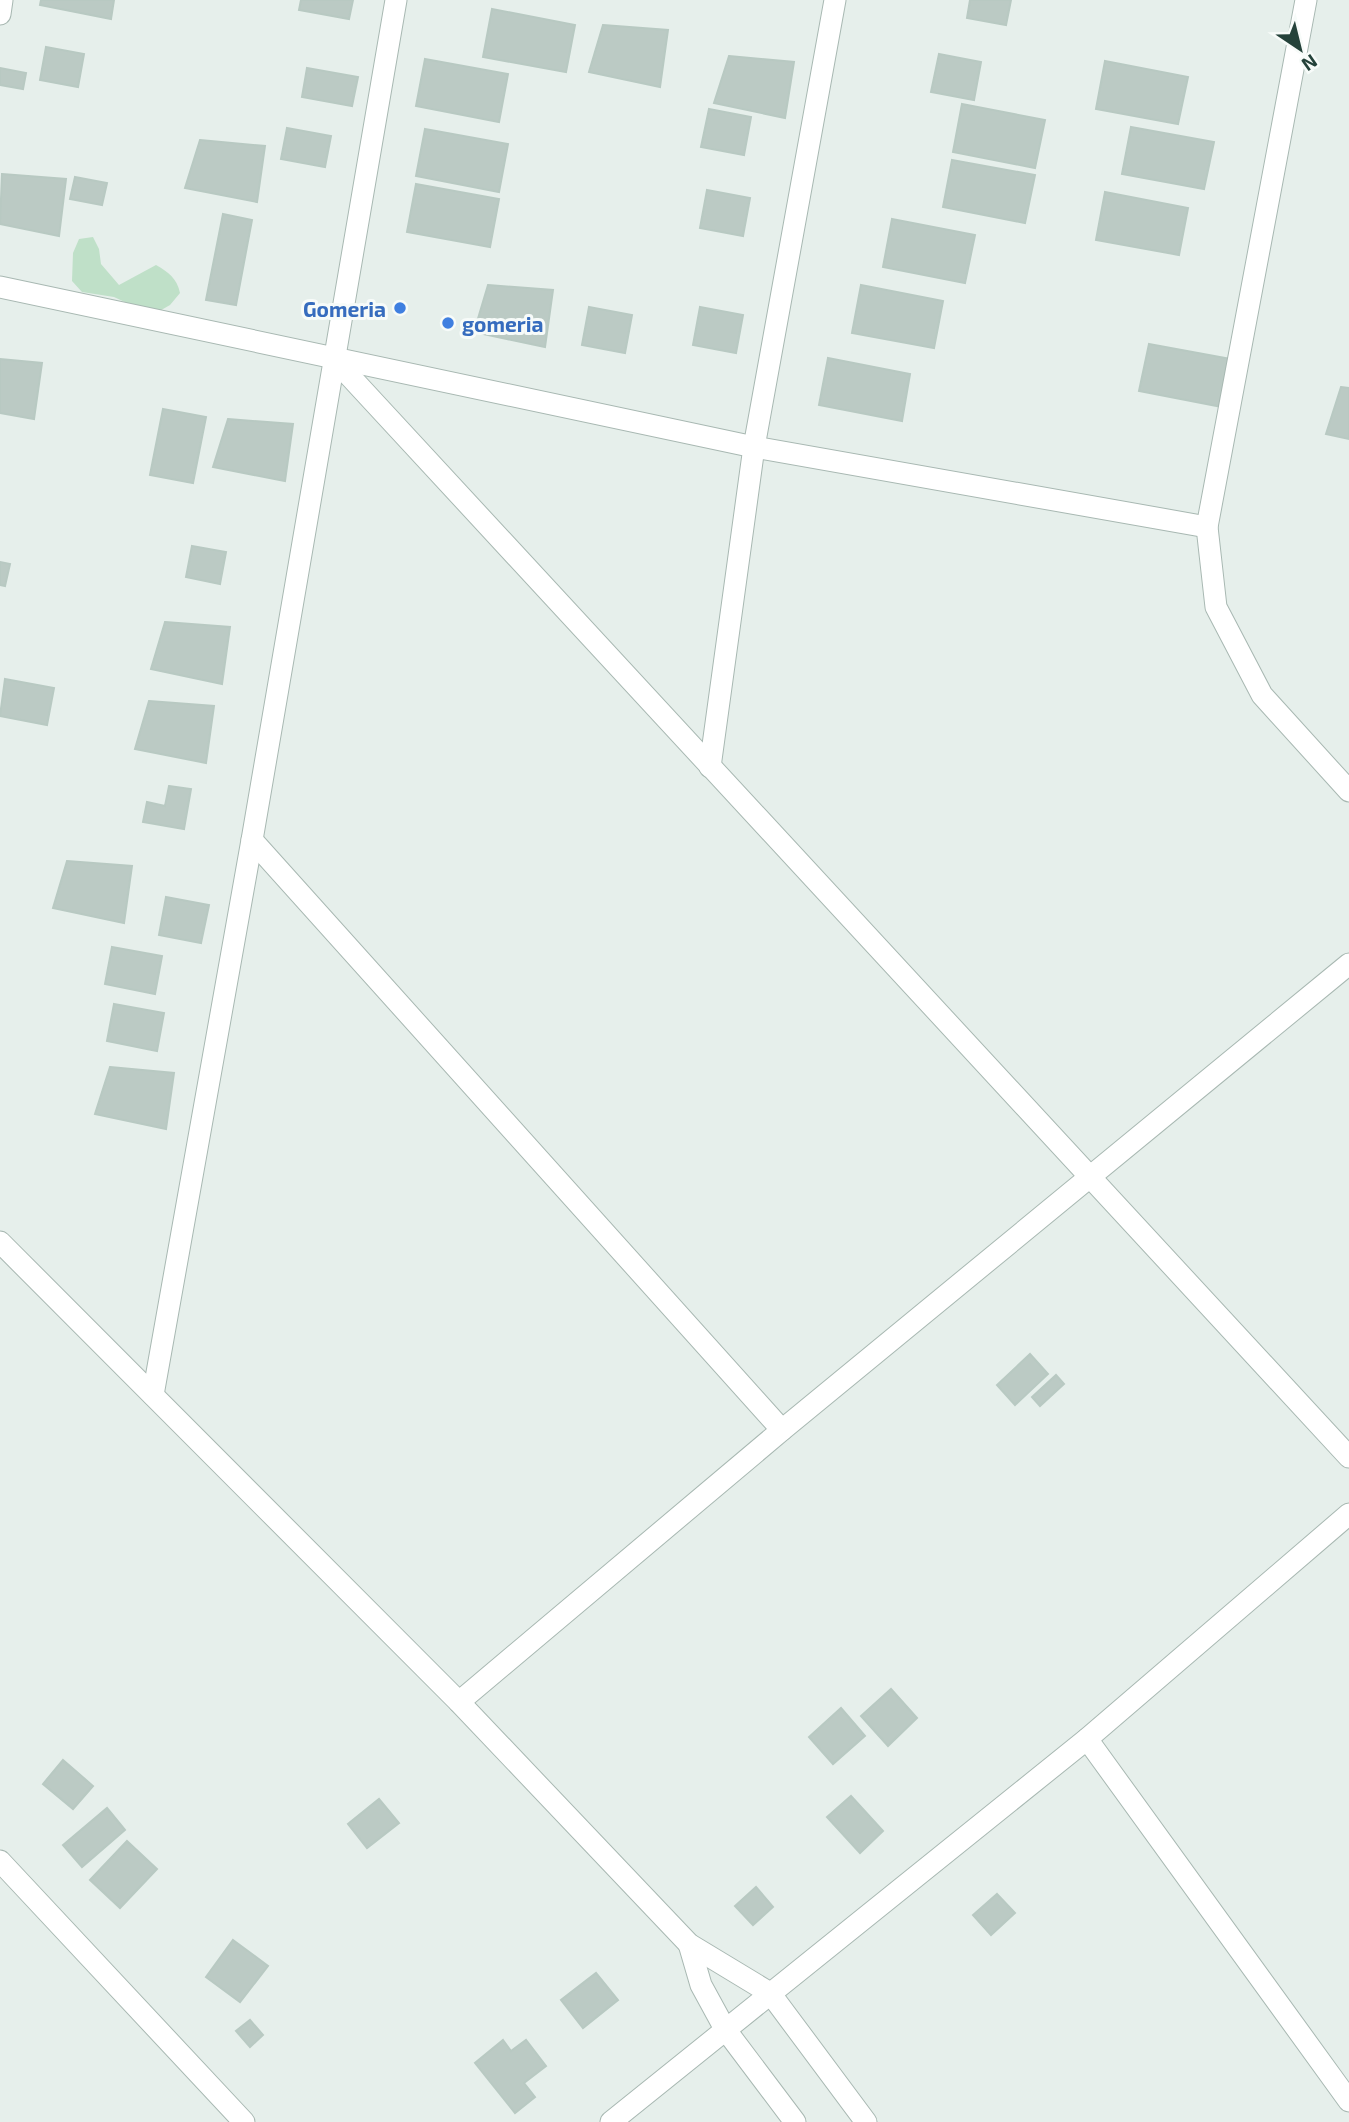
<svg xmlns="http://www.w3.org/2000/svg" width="1349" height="2122" viewBox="0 0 1349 2122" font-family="'Exo 2',sans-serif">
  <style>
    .green { fill: #bfe0c8 }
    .building { fill: #bbcac4; stroke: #b8c9c2; stroke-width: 2 }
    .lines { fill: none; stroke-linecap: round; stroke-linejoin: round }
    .street-casing { stroke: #a8b8b2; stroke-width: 23 }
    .street { stroke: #fff; stroke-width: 21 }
    .shop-dot { fill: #3f7fe0; stroke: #f7fbf9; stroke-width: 2.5 }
    .labels { text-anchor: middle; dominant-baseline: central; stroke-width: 6; stroke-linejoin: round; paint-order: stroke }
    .shop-label { font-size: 21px; font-weight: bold; fill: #366cbe; stroke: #f7fbf9; text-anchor: end }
  </style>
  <rect width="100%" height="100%" fill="#e6efeb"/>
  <!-- green -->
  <path class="green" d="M93,237L99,249L101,264L119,285L156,265C168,272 177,278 180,293L170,305L156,313L142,310L114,297L82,292L72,281L73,253L79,239Z"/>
  <!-- building -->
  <g class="building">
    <path d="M41,0H114L111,19L40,5Z"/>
    <path d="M301,0H353L349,19L299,10Z"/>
    <path d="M970,0H1011L1006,25L967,18Z"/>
    <path d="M492,9L575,25L566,72L483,57Z"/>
    <path d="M603,25L668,30L660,87L589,72Z"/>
    <path d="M46,47L84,54L78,87L40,80Z"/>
    <path d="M939,54L981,62L974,100L931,92Z"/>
    <path d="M729,56L794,62L785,118L714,103Z"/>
    <path d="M425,59L508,74L499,122L416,106Z"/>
    <path d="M1105,61L1188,77L1178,124L1096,109Z"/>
    <path d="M0,68L26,73L23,89L0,85Z"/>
    <path d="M307,68L358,77L352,106L302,97Z"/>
    <path d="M962,104L1045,120L1035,168L953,152Z"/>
    <path d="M709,109L751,117L744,155L701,147Z"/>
    <path d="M1131,127L1214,142L1204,189L1122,174Z"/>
    <path d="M287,128L331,136L325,167L281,159Z"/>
    <path d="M425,129L508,144L499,192L416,176Z"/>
    <path d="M200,140L265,146L257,202L185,188Z"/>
    <path d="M952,160L1035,175L1025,223L943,207Z"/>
    <path d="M2,174L66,179L59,236L0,224Z"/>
    <path d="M75,177L107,183L102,205L70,199Z"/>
    <path d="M416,184L499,199L490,247L407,232Z"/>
    <path d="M707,190L750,198L743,236L700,228Z"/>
    <path d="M1105,192L1188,208L1179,255L1096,240Z"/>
    <path d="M223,214L252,220L236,305L206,300Z"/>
    <path d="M892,219L975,235L965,283L883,267Z"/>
    <path d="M488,285L553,290L545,347L474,332Z"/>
    <path d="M861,285L943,301L934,348L852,333Z"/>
    <path d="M589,307L632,315L625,353L582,345Z"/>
    <path d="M700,307L743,315L736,353L693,345Z"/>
    <path d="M1149,344L1231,359L1222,407L1139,391Z"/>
    <path d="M828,358L910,374L902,421L819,405Z"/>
    <path d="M0,359L42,363L34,419L0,413Z"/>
    <path d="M1341,387L1349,388V439L1326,434Z"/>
    <path d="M163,409L206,417L193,483L150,475Z"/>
    <path d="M228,419L293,424L285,481L213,467Z"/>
    <path d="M192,546L226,552L220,584L186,577Z"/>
    <path d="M0,562L10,564L5,586L0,585Z"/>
    <path d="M165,622L230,627L222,684L151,669Z"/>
    <path d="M5,679L54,688L47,725L0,716Z"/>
    <path d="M149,701L214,706L206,763L135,749Z"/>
    <path d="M169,786L191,789L184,829L143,822L147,802L165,806Z"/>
    <path d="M67,861L132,866L124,923L53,908Z"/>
    <path d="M166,897L209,905L201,943L159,935Z"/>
    <path d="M112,947L162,956L155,994L105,984Z"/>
    <path d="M114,1004L164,1013L157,1051L107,1041Z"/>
    <path d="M110,1067L174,1073L166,1129L95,1114Z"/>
    <path d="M1030,1354L1048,1374L1015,1405L997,1385Z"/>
    <path d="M1056,1375L1064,1384L1040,1406L1032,1397Z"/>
    <path d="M891,1689L917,1718L888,1746L861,1716Z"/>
    <path d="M841,1708L865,1736L833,1764L809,1737Z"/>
    <path d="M63,1760L93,1786L73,1809L43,1784Z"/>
    <path d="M851,1796L883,1831L860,1853L827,1817Z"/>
    <path d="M379,1799L399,1823L367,1848L348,1824Z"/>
    <path d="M107,1808L125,1830L82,1867L63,1845Z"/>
    <path d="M127,1841L157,1869L120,1908L90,1880Z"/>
    <path d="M756,1887L773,1907L753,1925L735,1906Z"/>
    <path d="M997,1894L1015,1913L991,1935L973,1915Z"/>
    <path d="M233,1940L268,1966L240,2002L206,1977Z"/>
    <path d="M596,1973L618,2000L583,2028L561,2000Z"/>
    <path d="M250,2020L263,2035L250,2047L236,2031Z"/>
    <path d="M503,2040L511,2051L526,2040L546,2066L524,2083L535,2097L515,2113L475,2063Z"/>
  </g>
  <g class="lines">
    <defs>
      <g id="street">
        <path d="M1306,0L1207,527L1216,607L1262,695L1349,791"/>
        <path d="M0,14L2,0"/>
        <path d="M0,287L754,447L1207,527"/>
        <path d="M333,358L1349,1457"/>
        <path d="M710,767L754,447L835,0"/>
        <path d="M252,840L782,1430"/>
        <path d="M0,1242L459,1702L689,1944L770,1993L866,2122"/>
        <path d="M153,1395L252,840L396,0"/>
        <path d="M459,1702L782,1430L1349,964"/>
        <path d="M1087,1739L1349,2101"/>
        <path d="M0,1861L244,2122"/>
        <path d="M689,1944L701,1985L725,2029L795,2122"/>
        <path d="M611,2122L1087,1739L1349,1514"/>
      </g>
    </defs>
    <!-- street casing -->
    <use href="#street" class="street-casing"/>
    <!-- street -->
    <use href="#street" class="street"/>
  </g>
  <!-- markers -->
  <g class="shop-dot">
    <circle cx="400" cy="308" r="7"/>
    <circle cx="448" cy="323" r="7"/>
  </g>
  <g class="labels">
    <!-- shop labels -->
    <g class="shop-label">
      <text x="386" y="308">Gomeria</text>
      <text x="462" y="323" text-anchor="start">gomeria</text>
    </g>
  </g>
  <!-- north arrow -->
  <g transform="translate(1300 49) rotate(145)" stroke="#f7fbf9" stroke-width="5" paint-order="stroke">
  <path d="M0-5L12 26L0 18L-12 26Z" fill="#24423a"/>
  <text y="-10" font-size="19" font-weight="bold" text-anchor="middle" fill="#24423a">N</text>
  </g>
</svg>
